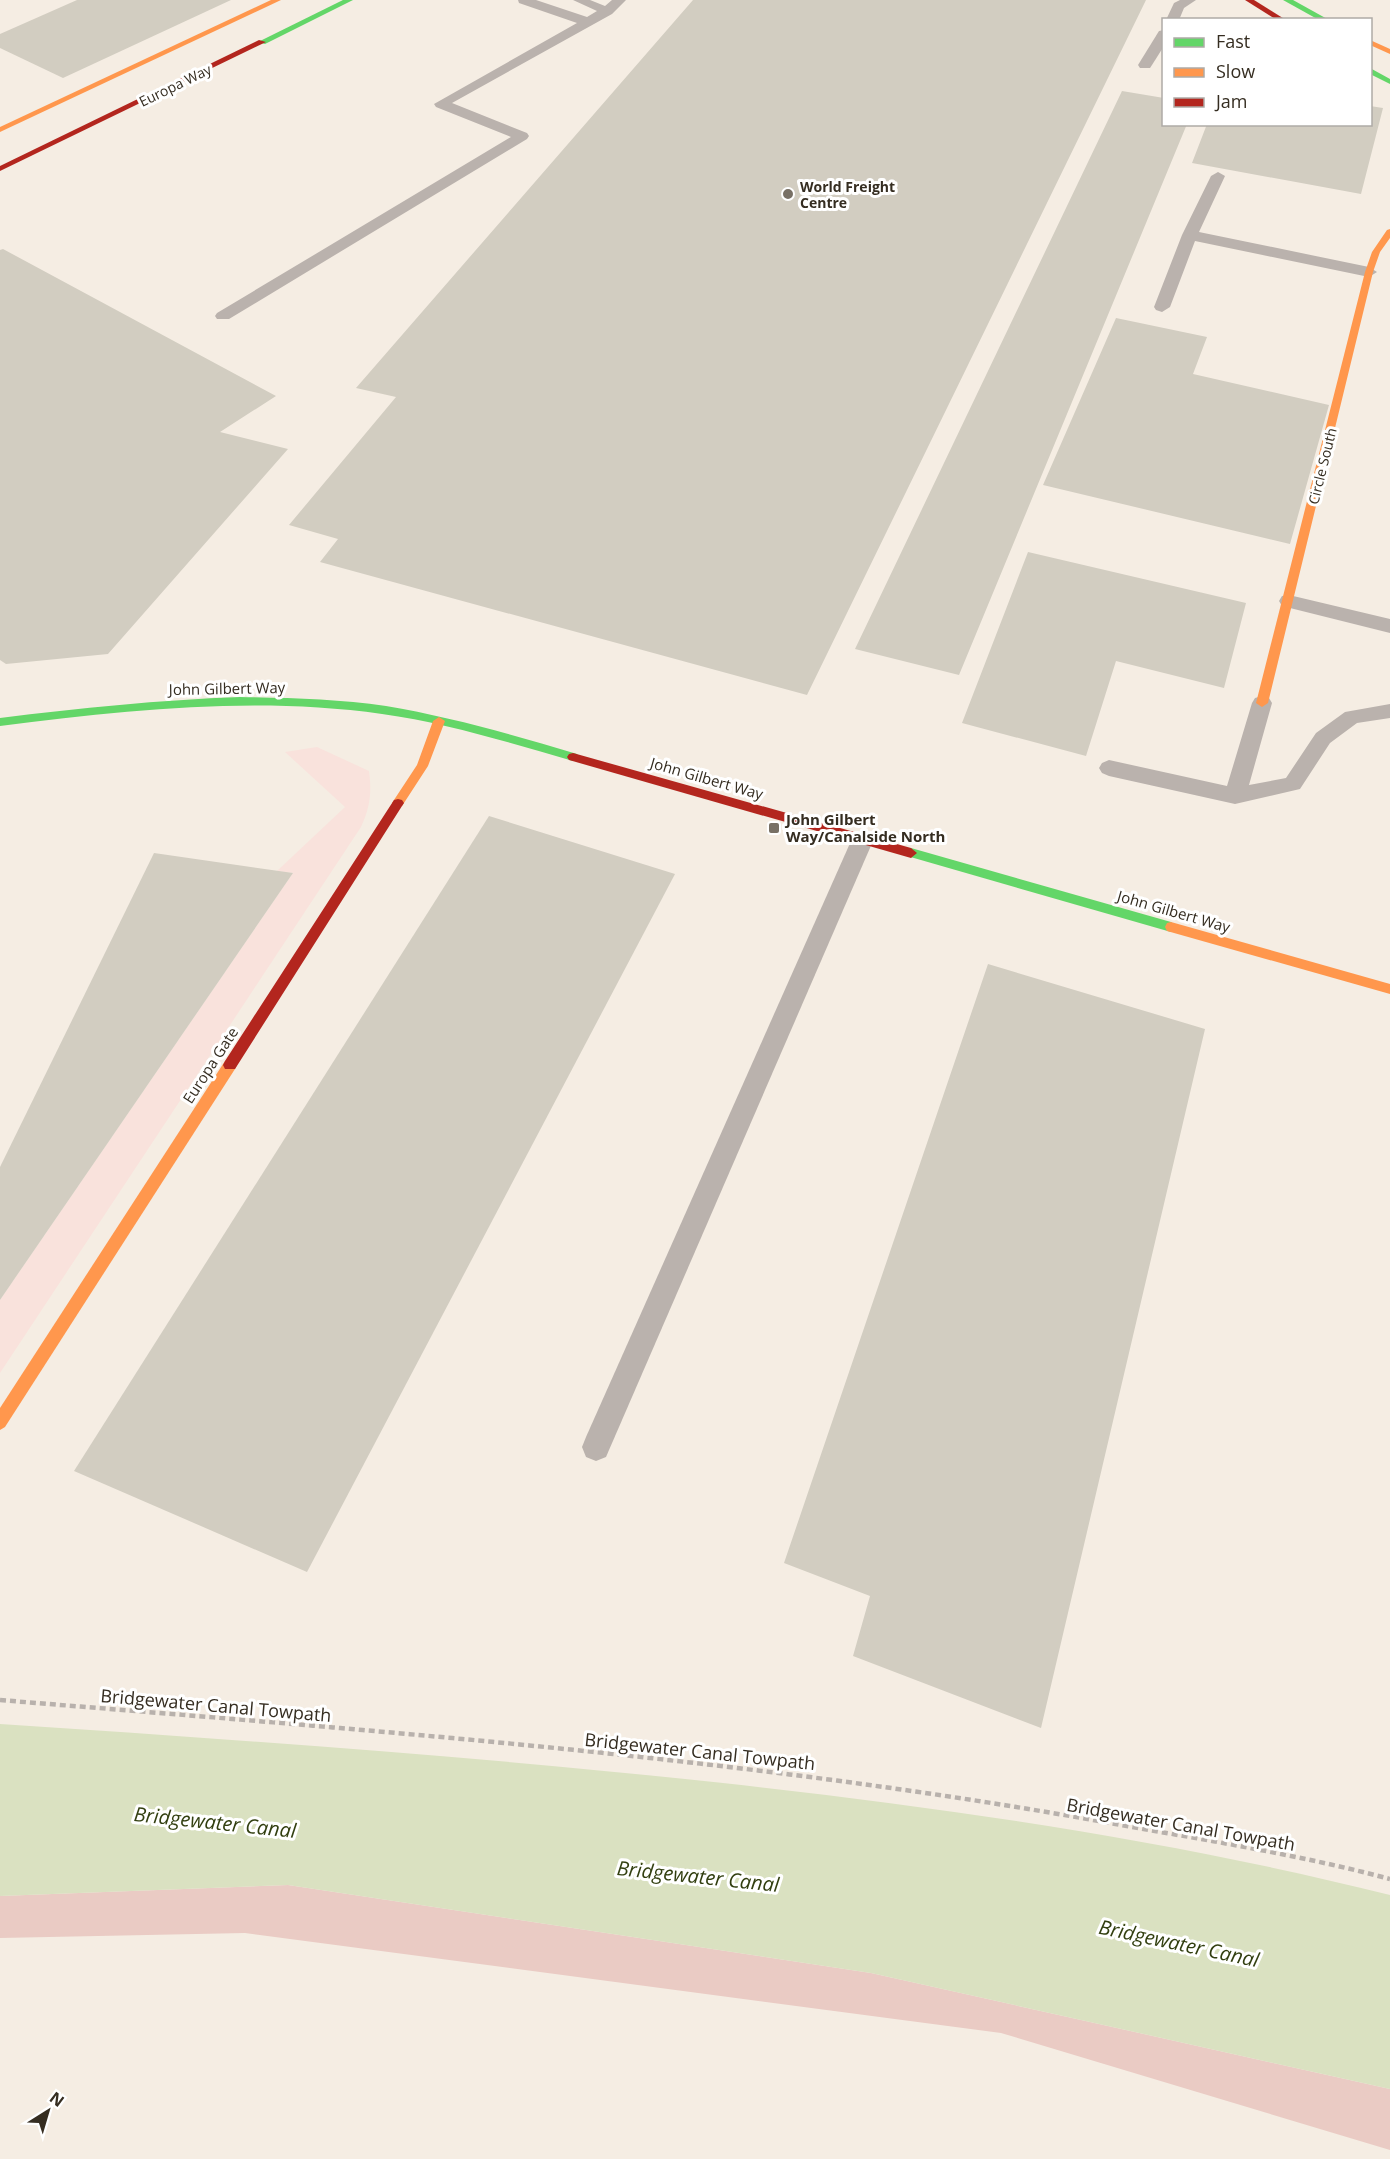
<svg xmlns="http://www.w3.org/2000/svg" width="1390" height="2159" viewBox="0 0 1390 2159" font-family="'Open Sans',sans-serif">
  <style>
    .green { fill: #f9e2dc }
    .forest { fill: #eacbc4 }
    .water { fill: #dae1c1 }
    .building { fill: #d2cdc1 }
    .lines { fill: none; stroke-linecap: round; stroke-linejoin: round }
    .path { stroke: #b8b1ac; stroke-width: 4.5; stroke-dasharray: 6 4; stroke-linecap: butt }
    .lane { fill: #bab2ad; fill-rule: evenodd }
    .fast { fill: #63d668; fill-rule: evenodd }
    .slow { fill: #ff974d; fill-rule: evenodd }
    .jam { fill: #b3261e; fill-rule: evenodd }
    .poi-dot { fill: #787065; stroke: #fff; stroke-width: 2 }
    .labels { text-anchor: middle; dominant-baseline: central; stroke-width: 6; stroke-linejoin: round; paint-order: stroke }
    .far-street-label { font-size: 14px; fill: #352d21; stroke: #fff }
    .far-poi-label { font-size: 14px; font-weight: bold; fill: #352d21; stroke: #fff; text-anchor: start }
    .street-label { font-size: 15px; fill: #352d21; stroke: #fff }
    .poi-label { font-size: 15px; font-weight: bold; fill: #352d21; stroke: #fff; text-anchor: start }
    .near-street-label { font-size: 18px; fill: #352d21; stroke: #fff }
    .near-water-label { font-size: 20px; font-style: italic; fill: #323f10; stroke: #fff }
  </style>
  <rect width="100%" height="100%" fill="#f5ede3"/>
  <!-- green -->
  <path class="green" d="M317,747L369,771C372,792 370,808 361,827L0,1373V1300L293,873L277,871L345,807L285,752Z"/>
  <!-- forest -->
  <path class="forest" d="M288,1885L871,1973L1390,2089V2150L1001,2033L245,1933L0,1938V1896Z"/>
  <!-- water -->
  <path class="water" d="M0,1724C242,1740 483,1757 723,1783C948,1808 1171,1840 1390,1895V2089L871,1973L288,1885L0,1896Z"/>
  <!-- building -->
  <g class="building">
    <path d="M77,0H231L63,78L0,48V34Z"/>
    <path d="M693,0H1146L807,695L320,562L338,539L289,525L396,397L356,388Z"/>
    <path d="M1122,91L1164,98V124H1187L959,675L855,649Z"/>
    <path d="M1370,106L1383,108L1361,194L1192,163L1207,124H1370Z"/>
    <path d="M3,249L276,396L220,432L288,449L108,654L6,664L0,660V250Z"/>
    <path d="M1116,318L1207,337L1193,374L1329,405L1290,544L1043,485Z"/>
    <path d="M1028,552L1246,603L1224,688L1116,661L1086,756L962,723Z"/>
    <path d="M489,816L675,874L307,1572L74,1471Z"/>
    <path d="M154,853L293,873L0,1300V1167Z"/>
    <path d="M988,964L1205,1029L1041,1728L853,1656L870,1596L784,1563Z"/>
  </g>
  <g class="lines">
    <!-- path -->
    <path class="path" d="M0,1700C365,1730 731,1756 1093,1820C1192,1838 1293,1853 1390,1879"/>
    <!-- lane -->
    <g class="lane">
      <path d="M518,0H536L587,17L597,11L573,0H590L605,6L612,0H626L612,14L452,103L527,133L529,136L527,139L229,319H217L215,316L217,313L511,137L436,107L434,104L577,23L519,3Z"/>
      <path d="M1180,0H1196L1184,8L1179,20H1166L1174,3Z"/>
      <path d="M1164,30V46L1152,65L1150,68H1140L1138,65L1159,31Z"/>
      <path d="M1218,172L1225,176L1199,232L1369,267L1377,272L1369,277L1195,241L1170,307L1162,312L1156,310L1154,307L1182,235L1211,176Z"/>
      <path d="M1289,595L1390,619V633L1282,606L1279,601L1282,596Z"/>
      <path d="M1262,696L1269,698L1272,703L1249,785L1286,778L1316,733L1345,712L1390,704V718L1357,723L1330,743L1300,789L1235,804L1109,776L1102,773L1099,768L1102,763L1109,760L1227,786L1252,703L1255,698Z"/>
      <path d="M862,833L870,835L873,841L606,1457L596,1461L586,1457L582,1447L586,1437L851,841L854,835Z"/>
    </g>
    <!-- fast -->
    <g class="fast">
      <path d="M343,0H353L265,44L258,42Z"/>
      <path d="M1283,0H1293L1329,20H1319Z"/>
      <path d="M1370,68L1390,79V84L1370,74Z"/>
      <path d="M240,697C289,698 338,699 386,706C451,717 514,735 577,754L579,757L573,761C510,743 447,723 382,714C255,696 127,710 0,726V718C80,708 159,700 240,697Z"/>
      <path d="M911,848L1171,922L1177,927L1171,932L907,856L905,853Z"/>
    </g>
    <!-- slow -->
    <g class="slow">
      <path d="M271,0H281L0,132V127Z"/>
      <path d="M1370,40L1390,49V54L1370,45Z"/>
      <path d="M1390,229V238L1380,252L1373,272L1268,703L1262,707L1256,703L1365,272L1372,252L1387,230Z"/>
      <path d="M439,717L445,721L428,766L402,806H394L392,803L417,765L433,721Z"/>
      <path d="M1171,922L1390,984V994L1167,931L1165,927L1167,923Z"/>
      <path d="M230,1059L235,1061L237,1065L235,1069L5,1427L0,1430V1408L225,1061Z"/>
    </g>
    <!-- jam -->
    <g class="jam">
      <path d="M1245,0H1254L1286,20H1277Z"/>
      <path d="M259,40L266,42L0,171V166Z"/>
      <path d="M573,753L911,848L917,853L911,858L569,760L567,757L569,754Z"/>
      <path d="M398,799L402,800L404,803L402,806L235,1069H225L223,1065L225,1061L394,800Z"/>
    </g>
  </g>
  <!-- markers -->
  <g class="poi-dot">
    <circle cx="788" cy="194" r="6"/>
    <rect x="768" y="822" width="12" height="12" rx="3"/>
  </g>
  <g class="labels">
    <!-- far-street labels -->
    <g class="far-street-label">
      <text transform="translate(175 85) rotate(-26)">Europa Way</text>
      <text transform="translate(1322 466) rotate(-76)">Circle South</text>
    </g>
    <!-- far-poi labels -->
    <g class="far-poi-label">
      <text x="800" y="186">World Freight<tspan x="800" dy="16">Centre</tspan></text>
    </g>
    <!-- street labels -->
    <g class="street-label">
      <text transform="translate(227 688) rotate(-1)">John Gilbert Way</text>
      <text transform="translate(707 778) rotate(16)">John Gilbert Way</text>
      <text transform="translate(1174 911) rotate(16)">John Gilbert Way</text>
      <text transform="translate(210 1065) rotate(-57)">Europa Gate</text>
    </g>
    <!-- poi labels -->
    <g class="poi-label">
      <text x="786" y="819">John Gilbert<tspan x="786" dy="17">Way/Canalside North</tspan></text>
    </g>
    <!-- near-street labels -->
    <g class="near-street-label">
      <text transform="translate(216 1705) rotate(5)">Bridgewater Canal Towpath</text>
      <text transform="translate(700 1751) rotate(6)">Bridgewater Canal Towpath</text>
      <text transform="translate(1181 1824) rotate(10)">Bridgewater Canal Towpath</text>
    </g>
    <!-- near-water labels -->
    <g class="near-water-label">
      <text transform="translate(215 1822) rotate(6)">Bridgewater Canal</text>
      <text transform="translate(698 1876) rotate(6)">Bridgewater Canal</text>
      <text transform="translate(1179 1943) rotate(12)">Bridgewater Canal</text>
    </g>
  </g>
  <!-- legend -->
  <rect x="1162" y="18" width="210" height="108" fill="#ffffff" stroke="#aeaba6" stroke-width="1.5"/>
  <rect x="1174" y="38" width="30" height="9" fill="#63d668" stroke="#aeaba6" stroke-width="1.5"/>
  <text x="1216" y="48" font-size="18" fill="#352d21">Fast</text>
  <rect x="1174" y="68" width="30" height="9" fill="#ff974d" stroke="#aeaba6" stroke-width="1.5"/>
  <text x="1216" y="78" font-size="18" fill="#352d21">Slow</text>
  <rect x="1174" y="98" width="30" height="9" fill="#b3261e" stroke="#aeaba6" stroke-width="1.5"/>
  <text x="1216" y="108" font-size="18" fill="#352d21">Jam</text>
  <!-- north arrow -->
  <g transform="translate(48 2111) rotate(37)" stroke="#ffffff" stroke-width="4.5" paint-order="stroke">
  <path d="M0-4.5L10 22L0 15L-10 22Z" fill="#352d21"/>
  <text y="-9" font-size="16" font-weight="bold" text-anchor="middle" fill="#352d21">N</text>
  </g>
</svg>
